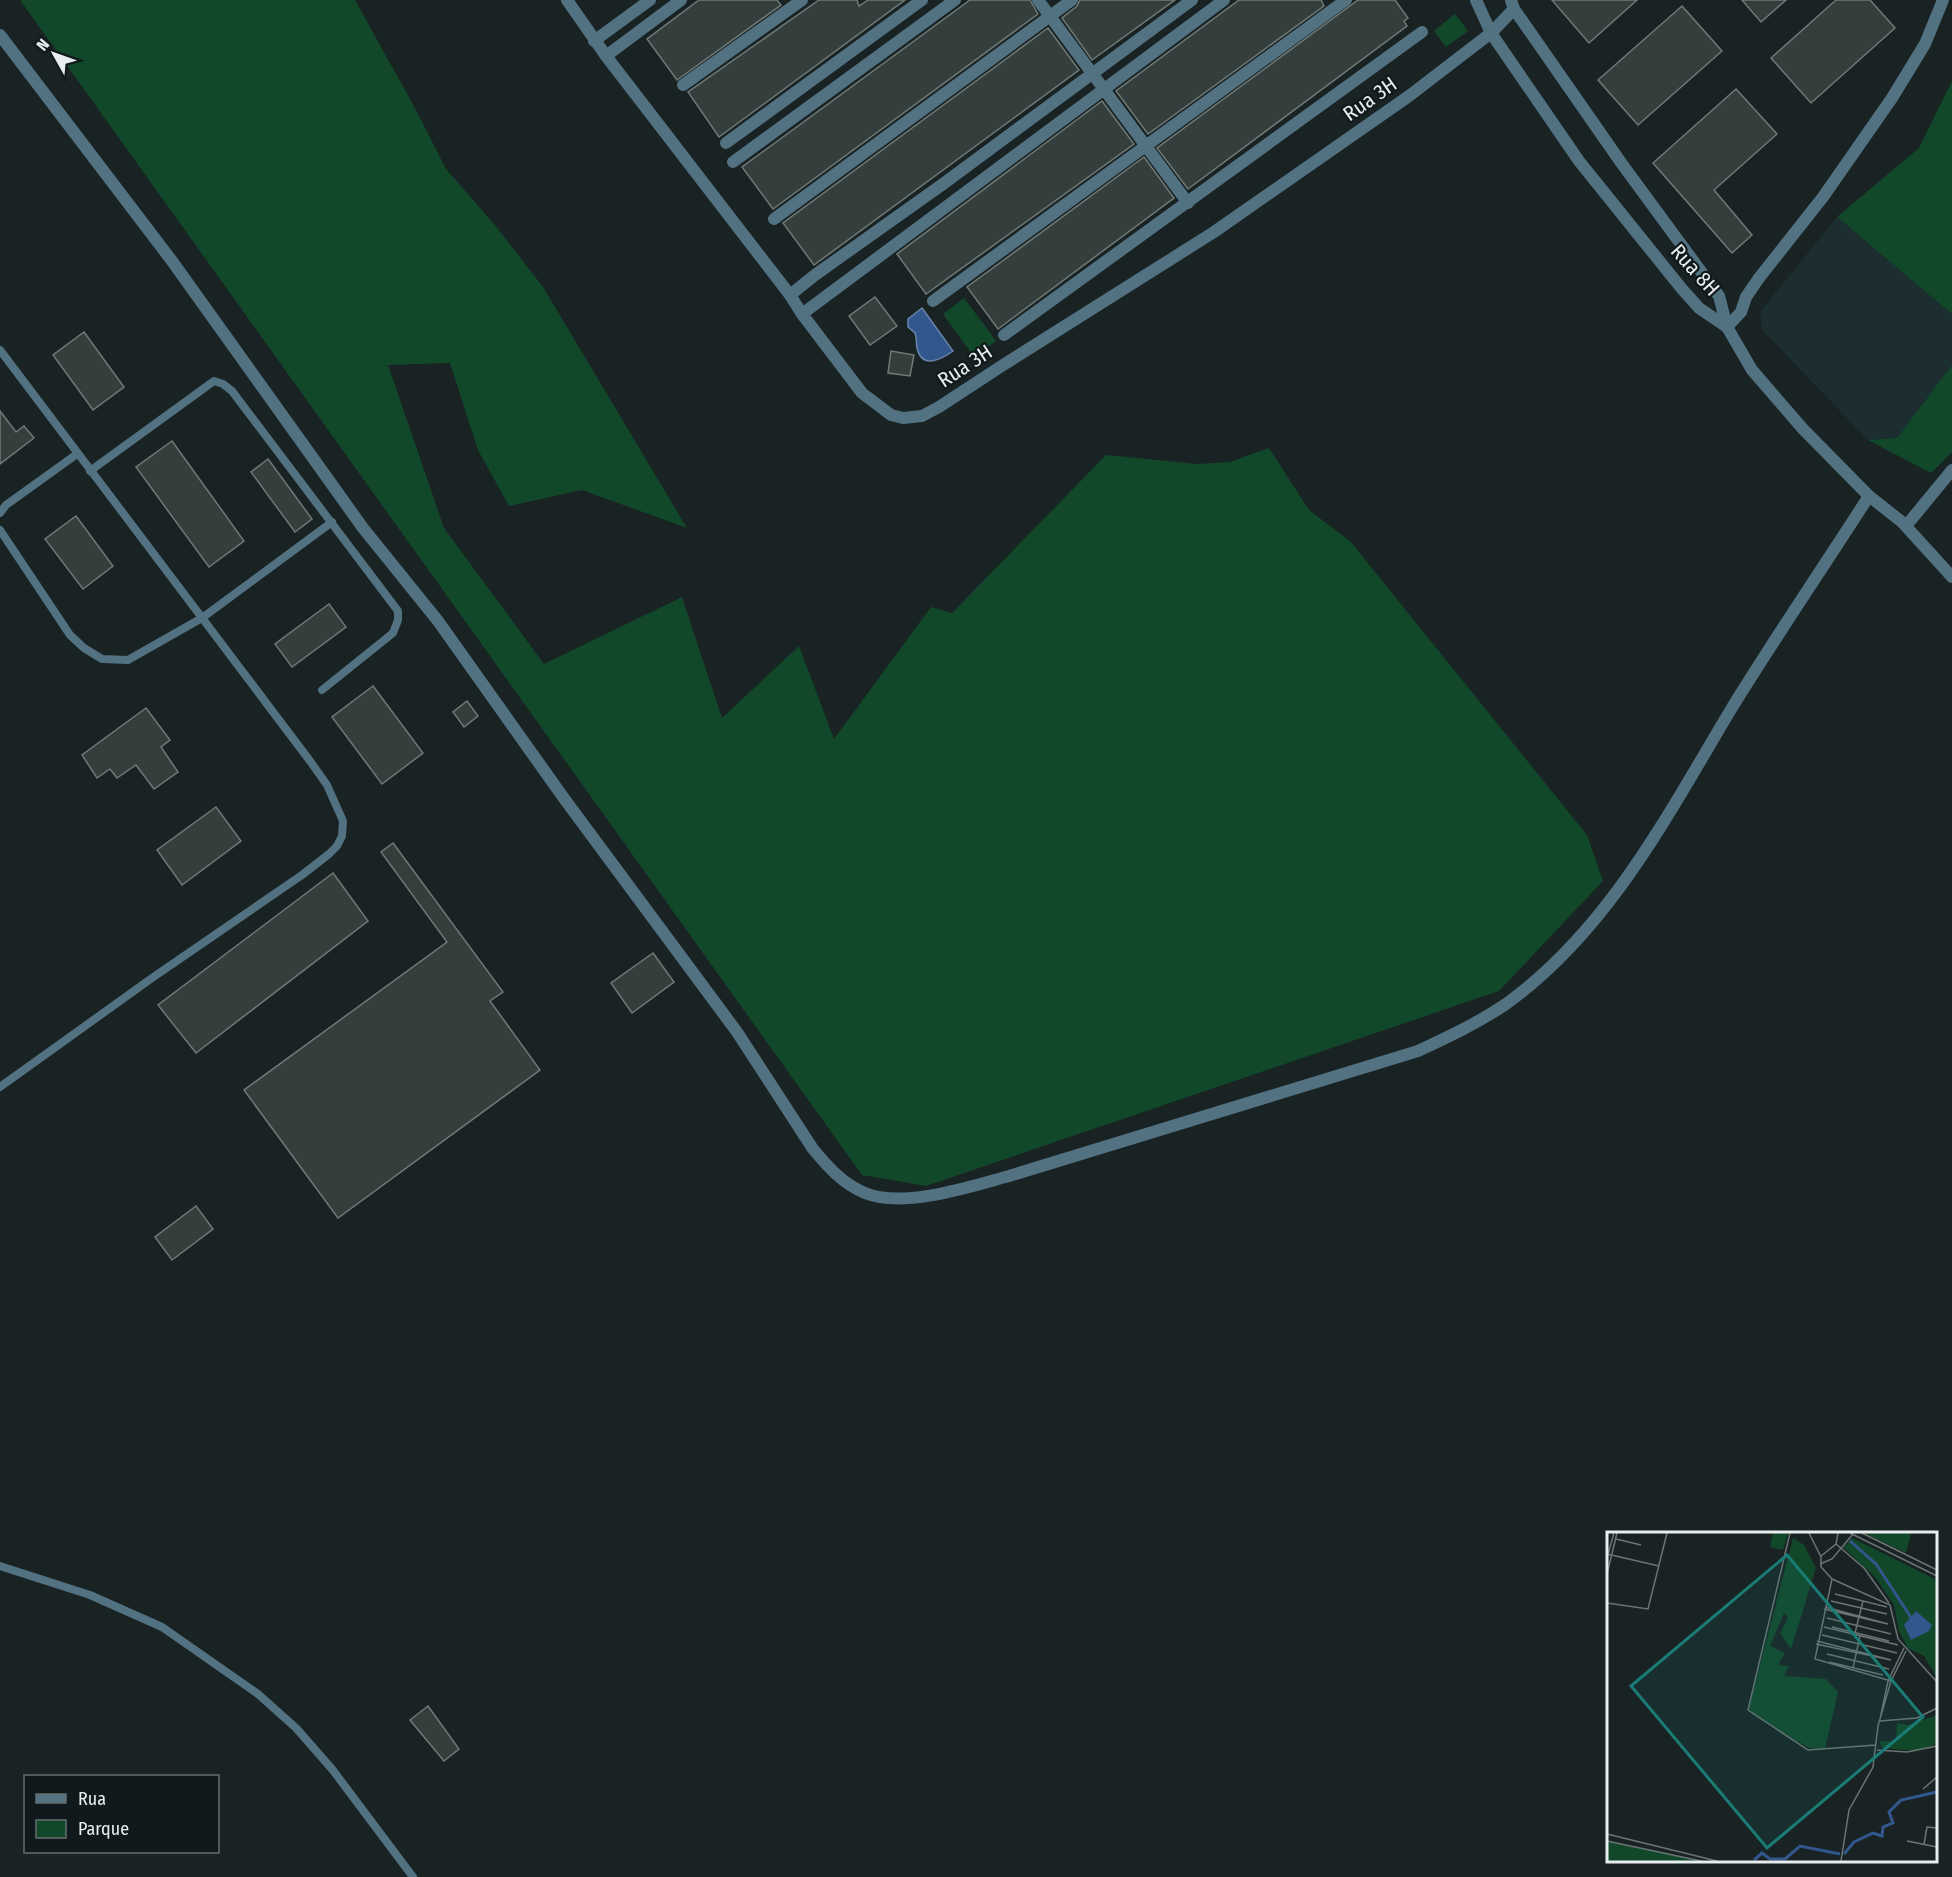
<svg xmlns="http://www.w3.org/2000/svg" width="1952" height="1877" viewBox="0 0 1952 1877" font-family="'Fira Sans Condensed',sans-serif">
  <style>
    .built { fill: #1c2e30 }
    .green { fill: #12482a }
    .water { fill: #31578d; stroke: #6884aa; stroke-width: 1.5 }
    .building { fill: #343e3c; stroke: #6f7a77; stroke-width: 1.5 }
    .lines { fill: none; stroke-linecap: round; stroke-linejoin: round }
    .service { stroke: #527181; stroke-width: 8 }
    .minor { stroke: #527181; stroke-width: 12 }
    .labels { text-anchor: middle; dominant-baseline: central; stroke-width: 4.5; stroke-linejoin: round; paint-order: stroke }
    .street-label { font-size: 21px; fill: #e8eeef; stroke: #10191b }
    .inset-river { fill: none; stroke: #31578d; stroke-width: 3 }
    .inset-road { fill: none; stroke: #6c7475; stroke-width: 1.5 }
    .view { fill: #1a7c74; fill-opacity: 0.15; stroke: #1a7c74; stroke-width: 3 }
    .inset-edge { fill: none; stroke: #e8eeef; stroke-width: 3 }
  </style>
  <rect width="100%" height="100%" fill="#192324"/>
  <!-- built -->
  <path class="built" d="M1837,217L1952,314V365L1897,438L1868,440L1762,330L1760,312Z"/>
  <!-- green -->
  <g class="green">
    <path d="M20,0H355L415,108L446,169L494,224L543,287L687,528L582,490L509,506L478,450L450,363L388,365L444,528L544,664L682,597L722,718L799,646L834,739L931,607L952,613L1106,455L1197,464L1230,462L1269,448L1309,510L1350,541L1587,835L1603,881L1499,991L926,1186L862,1175Z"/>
    <path d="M1455,14L1468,31L1446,47L1434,31Z"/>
    <path d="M1952,81V314L1837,217L1919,148Z"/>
    <path d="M964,298L996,341L974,357L943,314Z"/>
    <path d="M1952,365V452L1931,473L1868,440L1897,438Z"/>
  </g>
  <!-- water -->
  <path class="water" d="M922,308L953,351C942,359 922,370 917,348C916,343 917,338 915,333L908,327V319Z"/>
  <!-- building -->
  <g class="building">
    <path d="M699,0H777L781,5L677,80L647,39Z"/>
    <path d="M819,0H857L859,6L868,0H905L719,137L688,92Z"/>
    <path d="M970,0H1030L1038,14L773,209L742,167Z"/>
    <path d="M1080,0H1175L1092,60L1062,18L1077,6Z"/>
    <path d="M1239,0H1321L1324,6L1148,134L1116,91Z"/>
    <path d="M1358,0H1395L1408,18L1404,21L1407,26L1188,189L1157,148Z"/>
    <path d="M1552,0H1637L1589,43Z"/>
    <path d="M1742,0H1786L1761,22Z"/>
    <path d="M1836,0H1870L1895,28L1811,103L1771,58Z"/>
    <path d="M1682,6L1722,51L1638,125L1598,80Z"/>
    <path d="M1048,28L1079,70L814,265L783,223Z"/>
    <path d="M1736,89L1777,134L1714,190L1752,235L1732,253L1653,163Z"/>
    <path d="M1102,101L1134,144L926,294L897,254Z"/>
    <path d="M1144,157L1174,198L998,329L967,287Z"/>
    <path d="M875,297L897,326L870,345L849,316Z"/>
    <path d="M84,332L124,387L93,410L53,355Z"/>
    <path d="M891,351L914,355L910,376L888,373Z"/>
    <path d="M0,411L16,432L24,426L34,438L0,464Z"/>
    <path d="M172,441L244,541L209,567L136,467Z"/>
    <path d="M268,459L312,519L295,532L251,472Z"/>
    <path d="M76,516L113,566L83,589L45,539Z"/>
    <path d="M329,604L346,627L292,667L275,644Z"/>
    <path d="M373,686L423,753L382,784L332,717Z"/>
    <path d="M467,701L478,716L464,727L453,712Z"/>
    <path d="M146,708L170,740L161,747L178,772L154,789L136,765L117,778L110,769L97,778L82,755Z"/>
    <path d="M216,807L241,841L182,885L157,850Z"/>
    <path d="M393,843L503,992L490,1001L540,1070L338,1218L244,1090L447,942L381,852Z"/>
    <path d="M333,873L368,921L196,1053L158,1005Z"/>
    <path d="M653,953L674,982L632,1013L611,983Z"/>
    <path d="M196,1206L213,1229L172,1260L155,1237Z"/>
    <path d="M428,1706L459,1749L444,1761L410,1720Z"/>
  </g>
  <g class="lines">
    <!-- service -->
    <g class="service">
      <path d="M0,350L310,761L327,785L343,821L342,836L337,846L329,854L302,875L152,978L0,1087"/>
      <path d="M90,471L214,381L223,384L232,391L398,611V620L393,633L322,690"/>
      <path d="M0,513L6,505L77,454"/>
      <path d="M0,530L70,635L84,648L102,659L128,660L202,618L332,522"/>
      <path d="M0,1566L90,1595L162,1627L258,1694L296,1728L332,1769L413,1877"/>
    </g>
    <!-- minor -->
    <g class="minor">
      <path d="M567,0L606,56L790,295L802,314L862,393L891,415L903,418L922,416L939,407L1000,367L1214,232L1409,96L1491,33L1514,9"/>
      <path d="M1038,0L1188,203"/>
      <path d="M1476,0L1491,33L1579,161L1682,289L1699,308L1727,327"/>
      <path d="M1511,0L1514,9L1622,164L1719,296L1727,327L1752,370L1803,429L1869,496L1902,522L1952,577"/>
      <path d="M0,35L172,261L363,528L438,621L563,797L737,1032L813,1149C828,1167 843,1184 865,1193C903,1209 972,1186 1009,1176L1418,1051C1448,1037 1478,1023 1506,1004C1610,929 1669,812 1733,706C1777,635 1824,566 1869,496"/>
      <path d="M594,41L650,0"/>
      <path d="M606,56L681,0"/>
      <path d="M683,85L802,0"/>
      <path d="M726,143L922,0"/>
      <path d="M733,162L955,0"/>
      <path d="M774,219L1072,0"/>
      <path d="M790,295L815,275L943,184L1192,0"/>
      <path d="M933,301L1346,0"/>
      <path d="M802,314L1224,0"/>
      <path d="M1727,327L1741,312L1746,297L1759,278L1823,197L1892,98L1925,44L1943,0"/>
      <path d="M1004,335L1422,32"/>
      <path d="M1906,526L1952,470"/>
    </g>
  </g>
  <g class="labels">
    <!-- street labels -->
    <g class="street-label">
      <text transform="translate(1370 99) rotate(-35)">Rua 3H</text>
      <text transform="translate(1695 270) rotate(48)">Rua 8H</text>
      <text transform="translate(965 366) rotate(-33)">Rua 3H</text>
    </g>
  </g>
  <!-- overview -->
  <g transform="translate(1607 1532)">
    <rect width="330" height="330" fill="#192324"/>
    <path d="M166,1H181L176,18L163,15ZM258,1H304L299,21ZM186,6L197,13L209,36L184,117L173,101L181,86L177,81L163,114L178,121L171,133L182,134L177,144L219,147L231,160L218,217L202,216L146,183L142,176ZM245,6L330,48V146L317,124L301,116L292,99L287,73L269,46L236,15ZM330,183V212L309,219L275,216L273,209L289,210L290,191L301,193ZM0,309L94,329H0Z" fill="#12482a"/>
    <path d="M309,79L325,93L322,99L304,108L297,93Z" fill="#31578d"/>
    <path class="inset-river" d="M243,9L269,32L305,87M237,322L247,310L266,301L275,304L276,295L286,291L282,280L294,268L330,260M147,328L155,321L163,327H178L193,314L233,322"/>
    <path class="inset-road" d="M183,1L141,178L201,218L269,213M202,1L214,25V35L225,47L208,127L284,149M243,1L330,44M255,1L330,38M9,7L34,13M229,12L257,36L282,71M0,22L52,34M214,24L229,12L231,1M0,26L7,1M213,32L225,27L246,2M0,42L10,1M225,47L283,73L291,107L330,150M228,62L280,75M224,69L280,82M0,71L41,77L60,1M217,77L281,92L218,75M220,86L284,102M217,95L291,113M225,95L282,109M248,101L256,69M215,103L290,121M209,112L284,128L210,109M220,122L282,137M222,130L276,143M246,136L253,104M273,187L281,149L297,116M273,189L310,186L330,176M270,218L300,220L330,214M316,257L330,245M0,302L110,329M0,309L94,329M300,309L330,315M317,312L320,295L330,296M234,329L242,278L266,235L271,194L284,149L299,119"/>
    <path class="view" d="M180,23L316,185L160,316L24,154Z"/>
    <rect width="330" height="330" class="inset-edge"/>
  </g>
  <!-- legend -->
  <rect x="24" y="1775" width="195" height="78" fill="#10191b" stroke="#666e70" stroke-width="1.5"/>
  <rect x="36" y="1794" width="30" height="9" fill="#527181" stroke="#666e70" stroke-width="1.5"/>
  <text x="78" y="1805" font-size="18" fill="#e8eeef">Rua</text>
  <rect x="36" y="1820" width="30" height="18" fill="#12482a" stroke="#666e70" stroke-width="1.5"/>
  <text x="78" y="1835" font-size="18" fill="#e8eeef">Parque</text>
  <!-- north arrow -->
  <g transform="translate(54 54) rotate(310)" stroke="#10191b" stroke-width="4.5" paint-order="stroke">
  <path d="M0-4.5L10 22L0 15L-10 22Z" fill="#e8eeef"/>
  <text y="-9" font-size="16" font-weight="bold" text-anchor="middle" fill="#e8eeef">N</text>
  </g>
</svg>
